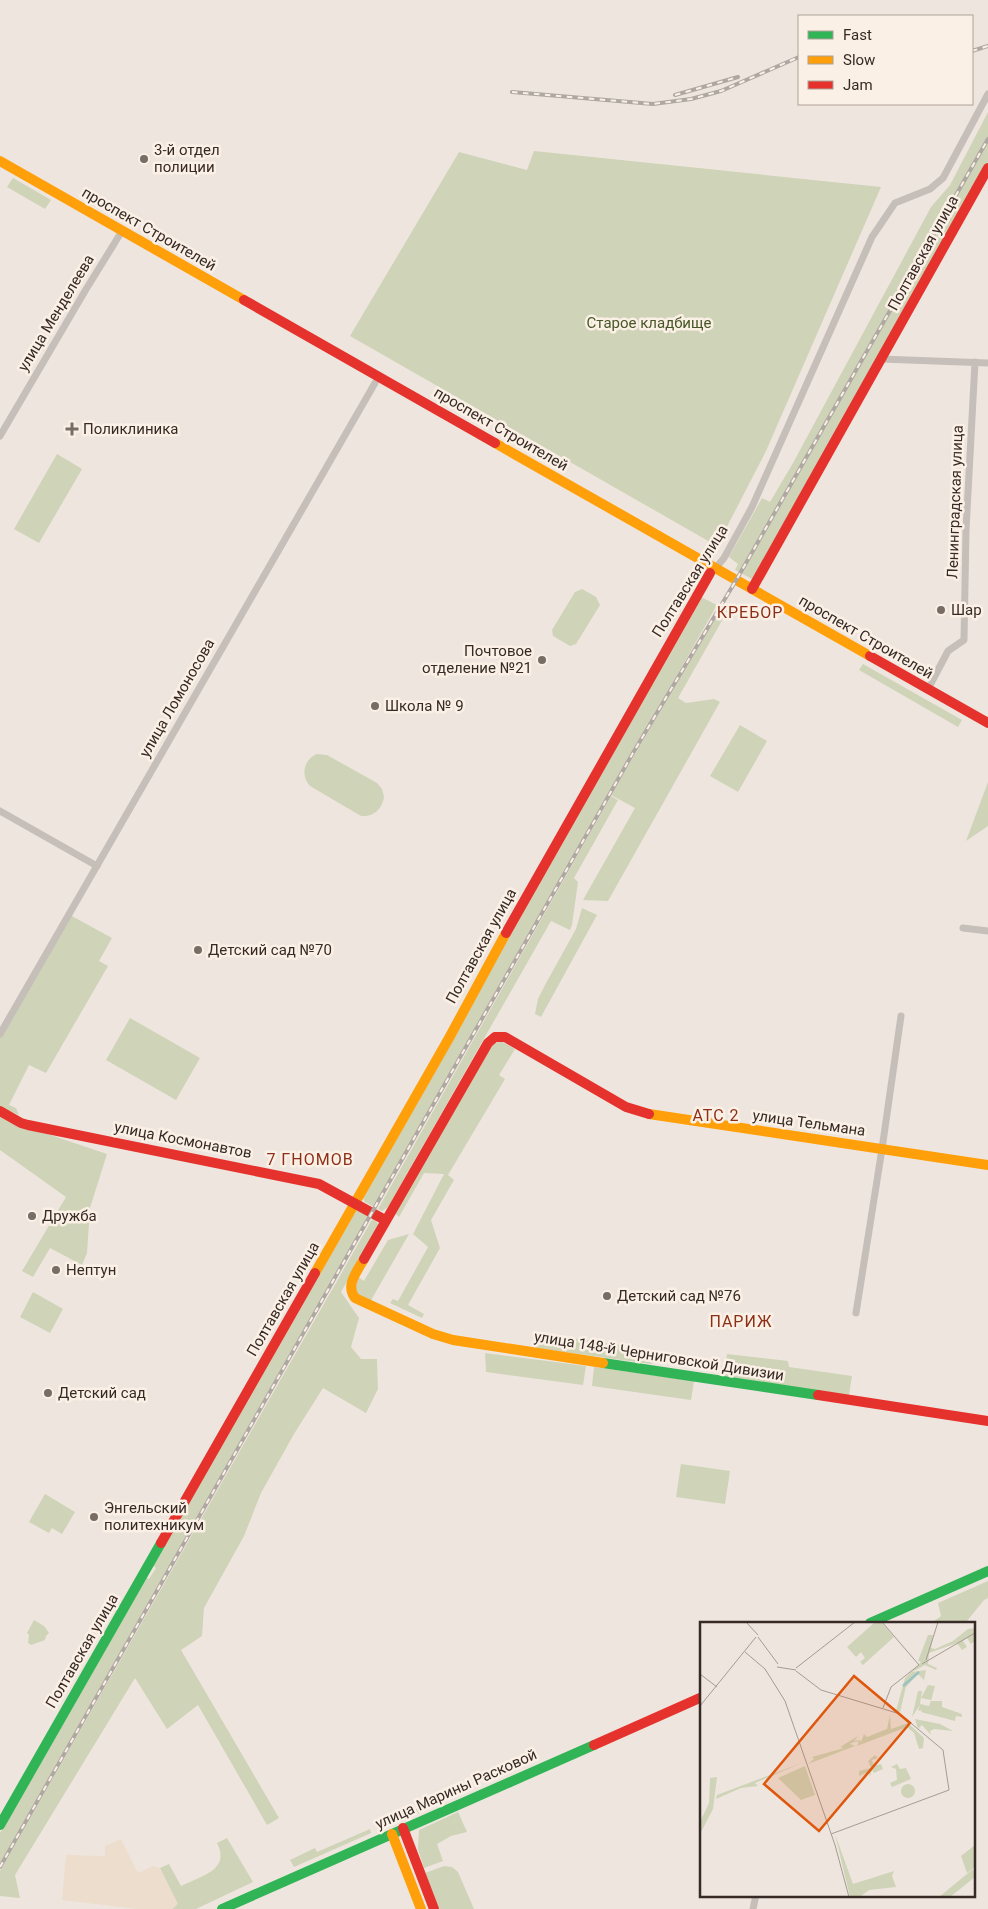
<svg xmlns="http://www.w3.org/2000/svg" width="988" height="1909" viewBox="0 0 988 1909" font-family="Roboto,sans-serif">
  <style>
    .green { fill: #cfd3b7 }
    .plaza { fill: #edddcc }
    .lines { fill: none; stroke-linecap: round; stroke-linejoin: round }
    .street { stroke: #c6beb8; stroke-width: 7 }
    .fast { stroke: #30b455; stroke-width: 10 }
    .slow { stroke: #ff9f0a; stroke-width: 10 }
    .jam { stroke: #e5322d; stroke-width: 10 }
    .rail-casing { stroke: #aea7a2; stroke-width: 4 }
    .rail { stroke: #fbf0e5; stroke-width: 2; stroke-dasharray: 5.5; stroke-linecap: butt }
    .poi-dot { fill: #776c66; stroke: #fbf0e5; stroke-width: 2 }
    .labels { text-anchor: middle; dominant-baseline: central; stroke-width: 5; stroke-linejoin: round; paint-order: stroke }
    .poi-label { font-size: 15px; fill: #372a26; stroke: #fbf0e5; text-anchor: start }
    .street-label { font-size: 15px; fill: #372a26; stroke: #fbf0e5 }
    .park-label { font-size: 15px; fill: #485727; stroke: #fbf0e5 }
    .neighbourhood-label { font-size: 16px; letter-spacing: 1px; fill: #8d2f17; stroke: #fbf0e5 }
    .inset-river { fill: none; stroke: #99c2c0; stroke-width: 2.5 }
    .inset-road { fill: none; stroke: #a59b94; stroke-width: 1 }
    .view { fill: #df570d; fill-opacity: 0.15; stroke: #df570d; stroke-width: 2.5 }
    .inset-edge { fill: none; stroke: #372a26; stroke-width: 2.5 }
  </style>
  <rect width="100%" height="100%" fill="#eee6de"/>
  <!-- green -->
  <g class="green">
    <path d="M988,112V162L752,579L735,570L738,564L729,557L762,498L770,502L793,463L931,207L950,185Z"/>
    <path d="M534,151L881,187L766,451L717,546L350,336L459,152L527,170Z"/>
    <path d="M13,178L51,200L45,209L7,187Z"/>
    <path d="M57,454L82,469L39,543L14,529Z"/>
    <path d="M582,589L596,597L600,605L576,644L570,646L553,636L552,630L575,592Z"/>
    <path d="M699,596L717,605L374,1207L365,1202L363,1198Z"/>
    <path d="M722,605L728,610L678,698L686,703L714,699L720,702L608,901L583,900L635,808L611,795Z"/>
    <path d="M863,664L962,720L958,727L859,670Z"/>
    <path d="M740,725L767,741L738,792L710,776Z"/>
    <path d="M317,754L327,755L377,783L382,789L384,797C382,809 374,817 361,816L310,786C300,775 304,759 317,754Z"/>
    <path d="M988,782V826L966,841Z"/>
    <path d="M611,796L618,800L574,878L578,882L572,925L570,930L551,921L388,1207L382,1211L378,1209Z"/>
    <path d="M582,908L597,915L541,1017L535,1014L538,999L545,985L576,929Z"/>
    <path d="M70,915L112,938L99,961L108,966L46,1073L29,1065L9,1105L16,1108L19,1115L0,1107V1037Z"/>
    <path d="M130,1018L200,1058L176,1100L106,1060Z"/>
    <path d="M501,1041L515,1049L499,1075L505,1079L448,1175L454,1180L431,1220L440,1248L408,1305L424,1314L422,1318L390,1303L393,1299L398,1301L428,1247L413,1234L444,1174L424,1173L399,1217L395,1213L492,1045Z"/>
    <path d="M0,1115L12,1122L107,1154L90,1208L87,1253L82,1265L50,1248L33,1277L22,1271L66,1197L0,1150Z"/>
    <path d="M358,1210L368,1216L0,1864V1833L145,1577L149,1579L156,1568L152,1565L356,1211Z"/>
    <path d="M373,1218L378,1224L377,1228L341,1292L359,1318L351,1347L361,1359H377L378,1389L366,1413L323,1388L294,1434L261,1493L244,1536L204,1608L202,1636L181,1650L279,1818L267,1825L198,1705L167,1729L135,1678L15,1875L20,1898L0,1896V1871Z"/>
    <path d="M409,1234L370,1302L360,1297L355,1291L358,1277L364,1281L388,1240Z"/>
    <path d="M33,1292L63,1309L50,1333L20,1317Z"/>
    <path d="M551,1335L647,1349L655,1354L659,1359L651,1364L535,1348L537,1337Z"/>
    <path d="M485,1353L586,1366L583,1385L486,1372Z"/>
    <path d="M727,1354L788,1361L789,1367L852,1376L849,1395L724,1377Z"/>
    <path d="M594,1367L694,1381L691,1400L592,1386Z"/>
    <path d="M681,1464L730,1471L725,1504L676,1497Z"/>
    <path d="M45,1494L75,1512L62,1534L52,1528L49,1533L29,1522Z"/>
    <path d="M988,1581V1598L984,1600L967,1621L963,1623H925L934,1621L941,1616L938,1603Z"/>
    <path d="M34,1620L44,1626L49,1633L46,1636L45,1640L31,1645L28,1643L29,1635L27,1633Z"/>
    <path d="M428,1799L442,1803L396,1823L387,1822L430,1803Z"/>
    <path d="M458,1812L467,1832L451,1836L437,1844L443,1861L424,1868L418,1849L419,1830Z"/>
    <path d="M370,1829L371,1833L294,1867L290,1860L315,1848L317,1852Z"/>
    <path d="M227,1838L253,1882L196,1909H172L177,1904L160,1868L169,1864L181,1886C201,1876 231,1870 217,1843Z"/>
    <path d="M444,1866L452,1867L458,1872L474,1909H439L425,1873Z"/>
  </g>
  <!-- plaza -->
  <path class="plaza" d="M121,1839L138,1873L153,1866L160,1868L178,1904L172,1909H137L62,1900L66,1855L105,1856V1846Z"/>
  <g class="lines">
    <!-- street -->
    <g class="street">
      <path d="M881,359L988,363"/>
      <path d="M0,436L85,291L122,231"/>
      <path d="M714,570L724,558L752,507L872,237L895,203L930,189L943,178L988,94"/>
      <path d="M928,689L948,651L964,640L966,530L975,362"/>
      <path d="M0,811L97,866"/>
      <path d="M963,928L988,931"/>
      <path d="M0,1034L375,383"/>
      <path d="M856,1313L882,1149L901,1016"/>
      <path d="M753,1909L756,1895"/>
    </g>
    <!-- fast -->
    <g class="fast">
      <path d="M603,1363L818,1395"/>
      <path d="M870,1623L988,1571"/>
      <path d="M0,1825L161,1543"/>
      <path d="M222,1909L594,1745"/>
    </g>
    <!-- slow -->
    <g class="slow">
      <path d="M0,161L244,300"/>
      <path d="M495,443L870,656"/>
      <path d="M649,1114L988,1165"/>
      <path d="M364,1259C357,1272 345,1285 355,1298L433,1334L453,1340L603,1363"/>
      <path d="M315,1273L449,1038L506,933"/>
      <path d="M392,1834L421,1909"/>
    </g>
    <!-- jam -->
    <g class="jam">
      <path d="M244,300L495,443"/>
      <path d="M752,589L988,168"/>
      <path d="M870,656L988,723"/>
      <path d="M506,933L710,573"/>
      <path d="M0,1111L21,1123L28,1125L319,1184L385,1220"/>
      <path d="M364,1259L488,1043L495,1037H505L626,1107L649,1114"/>
      <path d="M818,1395L988,1421"/>
      <path d="M161,1543L315,1273"/>
      <path d="M594,1745L702,1697"/>
      <path d="M403,1828L434,1909"/>
    </g>
    <defs>
      <g id="rail">
        <path d="M972,51L988,46"/>
        <path d="M512,92L653,104L691,99L721,91L799,57"/>
        <path d="M675,95L738,77"/>
        <path d="M0,1867L633,753L738,577L988,139"/>
      </g>
    </defs>
    <!-- rail casing -->
    <use href="#rail" class="rail-casing"/>
    <!-- rail -->
    <use href="#rail" class="rail"/>
  </g>
  <!-- markers -->
  <g class="poi-dot">
    <circle cx="144" cy="159" r="5"/>
    <path d="M69.5 421.5h5v5h5v5h-5v5h-5v-5h-5v-5h5z"/>
    <circle cx="941" cy="610" r="5"/>
    <circle cx="542" cy="660" r="5"/>
    <circle cx="375" cy="706" r="5"/>
    <circle cx="198" cy="950" r="5"/>
    <circle cx="32" cy="1216" r="5"/>
    <circle cx="56" cy="1270" r="5"/>
    <circle cx="607" cy="1296" r="5"/>
    <circle cx="48" cy="1393" r="5"/>
    <circle cx="94" cy="1517" r="5"/>
  </g>
  <g class="labels">
    <!-- poi labels -->
    <g class="poi-label">
      <text x="154" y="150">3-й отдел<tspan x="154" dy="17">полиции</tspan></text>
      <text x="83" y="429">Поликлиника</text>
      <text x="951" y="610">Шар</text>
      <text x="532" y="651" text-anchor="end">Почтовое<tspan x="532" dy="17">отделение №21</tspan></text>
      <text x="385" y="706">Школа № 9</text>
      <text x="208" y="950">Детский сад №70</text>
      <text x="42" y="1216">Дружба</text>
      <text x="66" y="1270">Нептун</text>
      <text x="617" y="1296">Детский сад №76</text>
      <text x="58" y="1393">Детский сад</text>
      <text x="104" y="1508">Энгельский<tspan x="104" dy="17">политехникум</tspan></text>
    </g>
    <!-- street labels -->
    <g class="street-label">
      <text transform="translate(149 229) rotate(30)">проспект Строителей</text>
      <text transform="translate(923 253) rotate(-61)">Полтавская улица</text>
      <text transform="translate(56 313) rotate(-59)">улица Менделеева</text>
      <text transform="translate(501 429) rotate(30)">проспект Строителей</text>
      <text transform="translate(955 502) rotate(-88)">Ленинградская улица</text>
      <text transform="translate(690 581) rotate(-58)">Полтавская улица</text>
      <text transform="translate(866 637) rotate(30)">проспект Строителей</text>
      <text transform="translate(177 698) rotate(-60)">улица Ломоносова</text>
      <text transform="translate(481 946) rotate(-61)">Полтавская улица</text>
      <text transform="translate(809 1123) rotate(8)">улица Тельмана</text>
      <text transform="translate(183 1140) rotate(11)">улица Космонавтов</text>
      <text transform="translate(283 1299) rotate(-60)">Полтавская улица</text>
      <text transform="translate(659 1356) rotate(9)">улица 148-й Черниговской Дивизии</text>
      <text transform="translate(82 1651) rotate(-60)">Полтавская улица</text>
      <text transform="translate(456 1789) rotate(-24)">улица Марины Расковой</text>
    </g>
    <!-- park labels -->
    <g class="park-label">
      <text x="649" y="323">Старое кладбище</text>
    </g>
    <!-- neighbourhood labels -->
    <g class="neighbourhood-label">
      <text x="750" y="612">КРЕБОР</text>
      <text x="716" y="1115">АТС 2</text>
      <text x="310" y="1159">7 ГНОМОВ</text>
      <text x="741" y="1321">ПАРИЖ</text>
    </g>
  </g>
  <!-- overview -->
  <g transform="translate(700 1622)">
    <rect width="275" height="275" fill="#eee6de"/>
    <path d="M175,0H181L194,15L163,43L160,40L165,36L161,30L156,35L147,25ZM275,6V19L271,22L267,16L263,19L267,25L262,28L257,21L229,31L228,42L237,46L236,48L225,43L212,50L226,48L224,58L218,52L206,65L200,90L196,89L205,56L221,40L218,39L228,13H233L231,26L235,27L253,19L268,7ZM228,63L235,64L231,79H242V85L262,92V95L256,94L255,99L221,90L222,88L218,89L220,83L212,95L218,69H222L220,82L229,84L231,78L221,76ZM190,93L191,107L208,101L224,116L223,126L219,127L214,111L207,105L157,124L159,119L156,120H154L150,122L155,124L108,142L114,137L112,135L144,126L140,125L158,114L154,119L160,118L161,120L164,112L167,115L187,107ZM215,97L240,102L253,109L234,107L230,109L231,113L222,103L218,107ZM175,133L178,136L172,138L174,144L181,142L183,147L174,151L172,148L170,154L168,150L159,154V149L171,146L168,139ZM104,140L55,161L58,164L41,166L16,177L17,173ZM197,142L200,147L206,146L211,157L192,165L190,161L197,158L196,147L191,145ZM105,144L115,173L101,178L78,156ZM17,155L13,187L0,212V200L9,181L10,156ZM201 169a7 7 0 1 1 14 0a7 7 0 1 1-14 0ZM135,212L153,262L194,249L192,254L196,265L169,268L161,274L150,275ZM275,223V245L267,251L261,234ZM273,247L275,255L250,275H239Z" fill="#cfd3b7"/>
    <path class="inset-river" d="M203,64L219,50"/>
    <path class="inset-road" d="M46,0L58,13M182,0L219,43M58,15L78,42M45,30L65,47L85,79L135,223L149,275M226,38L238,0M222,42L275,11M77,45L96,48M96,46L155,0M96,49L121,68L200,92L243,128L249,168L131,212M0,52L17,65M0,84L56,15M183,86L191,65L219,43"/>
    <path class="view" d="M154,54L210,101L119,209L64,162Z"/>
    <rect width="275" height="275" class="inset-edge"/>
  </g>
  <!-- legend -->
  <rect x="798" y="15" width="175" height="90" fill="#fbf0e5" stroke="#ada199"/>
  <rect x="808" y="31" width="25" height="8" fill="#30b455" stroke="#ada199"/>
  <text x="843" y="40" font-size="15" fill="#372a26">Fast</text>
  <rect x="808" y="56" width="25" height="8" fill="#ff9f0a" stroke="#ada199"/>
  <text x="843" y="65" font-size="15" fill="#372a26">Slow</text>
  <rect x="808" y="81" width="25" height="8" fill="#e5322d" stroke="#ada199"/>
  <text x="843" y="90" font-size="15" fill="#372a26">Jam</text>
</svg>
